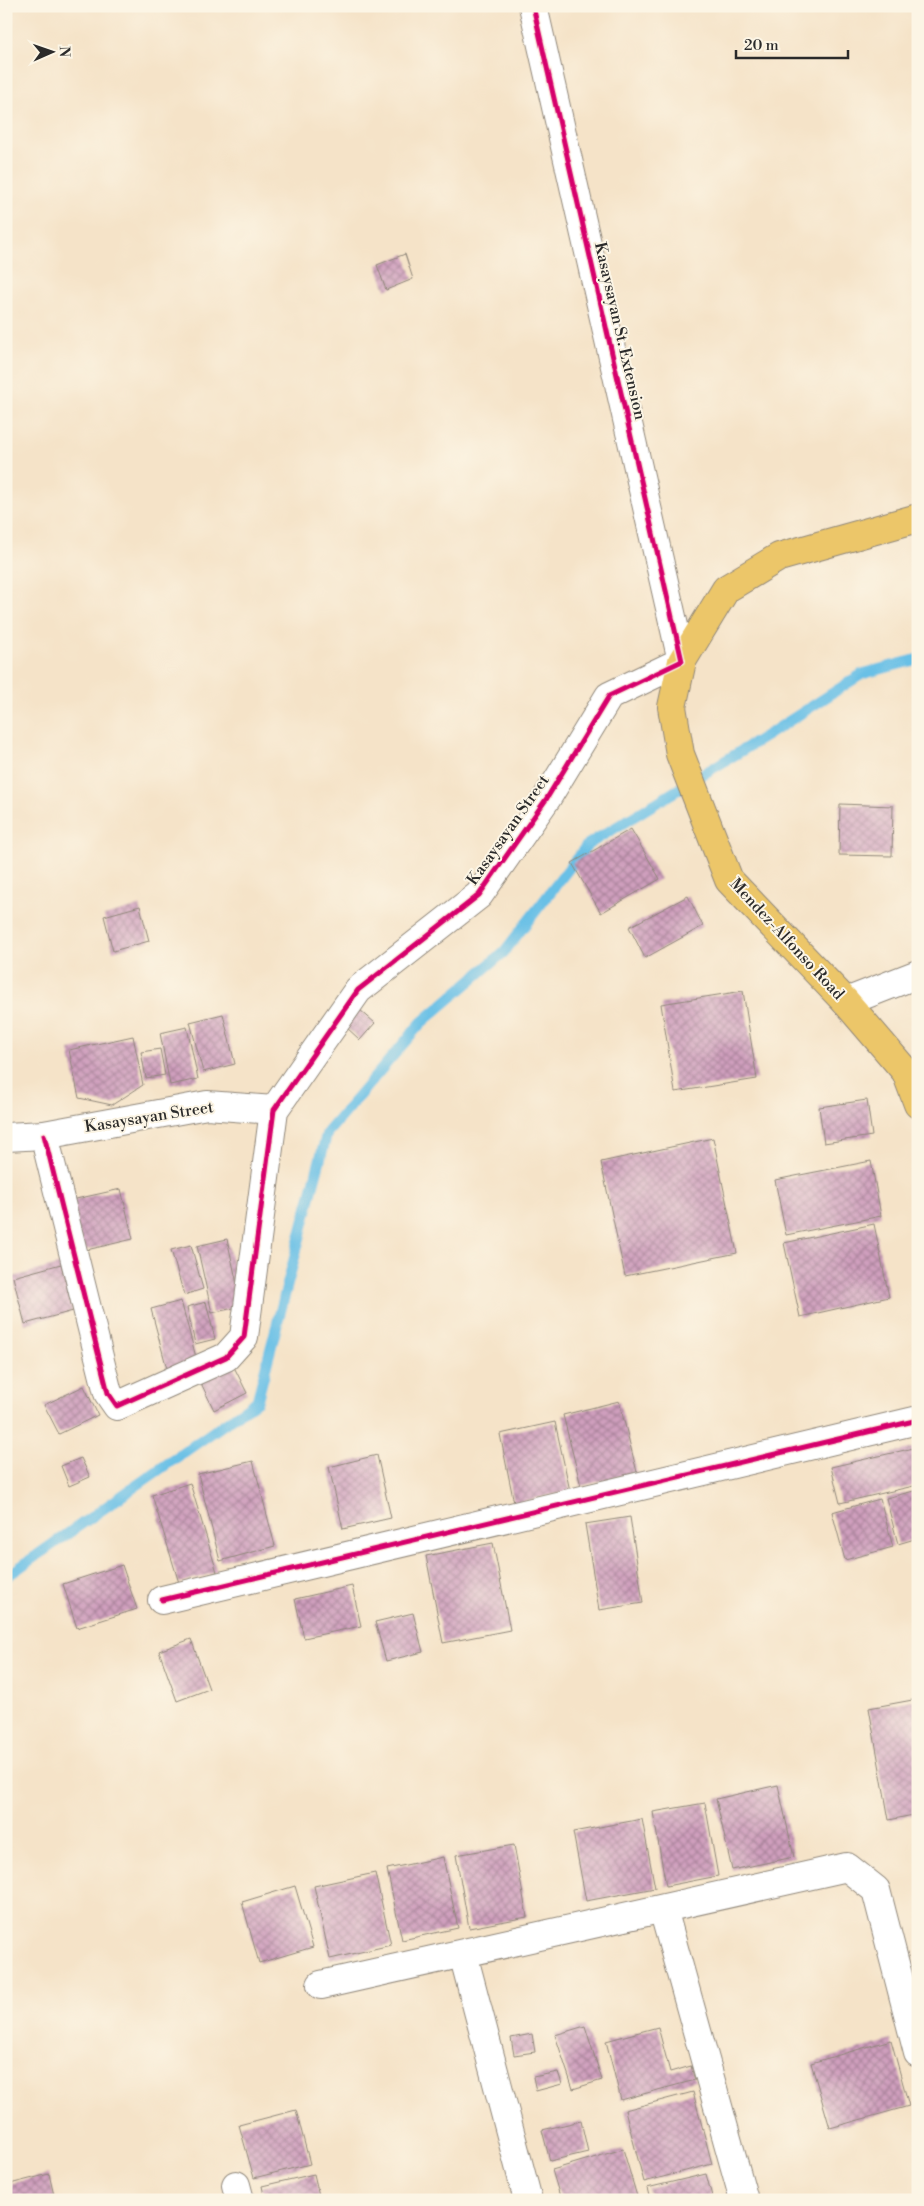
<svg xmlns="http://www.w3.org/2000/svg" width="924" height="2206" viewBox="0 0 924 2206" font-family="'Libre Bodoni',serif">
  <style>
    .lines { fill: none; stroke-linecap: round; stroke-linejoin: round }
    .stream { stroke: #69c0e6; stroke-width: 11 }
    .building { fill: url(#building-cross-hatch) }
    .minor-casing { stroke: #90877a; stroke-width: 30 }
    .major-casing { stroke: #90877a; stroke-width: 30 }
    .minor { stroke: #fff; stroke-width: 28 }
    .major { stroke: #ecc669; stroke-width: 28 }
    .cycleway-casing { stroke: #fcf5e5; stroke-width: 8 }
    .cycleway { stroke: #d6006c; stroke-width: 5 }
    .labels { text-anchor: middle; dominant-baseline: central; stroke-width: 4; stroke-linejoin: round; paint-order: stroke }
    .street-label { font-size: 16px; fill: #2b2b2b; stroke: #fcf5e5 }
  </style>
  <defs>
    <pattern id="building-cross-hatch" width="8" height="8" patternUnits="userSpaceOnUse" patternTransform="scale(1.25)"><rect width="8" height="8" fill="#cf9fbd"/><path d="M0 0l8 8M0 8l8-8" fill="none" stroke="#a8829a"/></pattern>
  </defs>
  <rect width="100%" height="100%" fill="#fcf5e5"/>
  <filter id="ink" filterUnits="userSpaceOnUse"><feTurbulence type="fractalNoise" baseFrequency=".02" numOctaves="2"/><feDisplacementMap in="SourceGraphic" scale="10" xChannelSelector="R" yChannelSelector="G"/><feConvolveMatrix kernelMatrix="1 2 1 2 8 2 1 2 1" color-interpolation-filters="sRGB"/></filter>
  <filter id="wash" filterUnits="userSpaceOnUse"><feTurbulence type="fractalNoise" baseFrequency=".0096" numOctaves="4" result="noise"/><feDisplacementMap in="SourceGraphic" scale="20" xChannelSelector="R" yChannelSelector="G"/><feGaussianBlur stdDeviation="1.12" result="paint"/><feColorMatrix in="noise" values="0 0 0 0 0 0 0 0 0 0 0 0 0 0 0 0 0 1.4 0 .05"/><feComposite in="paint" operator="in"/></filter>
  <g filter="url(#wash)">
    <rect width="100%" height="100%" fill="#f5e3c8"/>
    <g class="lines">
      <!-- stream -->
      <path class="stream" d="M6,1577L257,1401L327,1133L421,1023L504,952L587,845L769,734L862,674L918,659"/>
    </g>
    <g id="blocks">
      <!-- building -->
      <g class="building">
        <path d="M405,254L413,279L386,290L377,265Z"/>
        <path d="M840,804L893,806L892,856L839,855Z"/>
        <path d="M631,829L660,879L601,913L572,863Z"/>
        <path d="M688,896L703,926L645,958L629,927Z"/>
        <path d="M140,906L149,941L113,951L104,916Z"/>
        <path d="M743,991L757,1079L675,1092L661,1004Z"/>
        <path d="M360,1010L375,1023L360,1040L345,1026Z"/>
        <path d="M223,1014L235,1064L203,1072L190,1022Z"/>
        <path d="M187,1027L198,1079L170,1085L160,1033Z"/>
        <path d="M133,1036L143,1085L112,1105L79,1098L69,1050Z"/>
        <path d="M160,1049L165,1075L146,1078L141,1052Z"/>
        <path d="M867,1100L872,1136L824,1143L819,1107Z"/>
        <path d="M713,1138L737,1253L625,1276L601,1162Z"/>
        <path d="M871,1161L881,1216L786,1235L775,1180Z"/>
        <path d="M121,1189L133,1239L78,1252L67,1201Z"/>
        <path d="M874,1224L889,1297L800,1317L784,1243Z"/>
        <path d="M227,1239L242,1306L212,1313L197,1246Z"/>
        <path d="M191,1245L203,1289L184,1295L171,1250Z"/>
        <path d="M61,1264L73,1311L25,1324L13,1277Z"/>
        <path d="M181,1301L197,1361L167,1369L151,1309Z"/>
        <path d="M206,1302L215,1339L195,1344L187,1307Z"/>
        <path d="M231,1361L247,1393L214,1410L198,1377Z"/>
        <path d="M84,1386L98,1415L59,1434L44,1405Z"/>
        <path d="M619,1401L637,1472L581,1486L563,1415Z"/>
        <path d="M555,1422L570,1491L514,1503L500,1434Z"/>
        <path d="M918,1447V1485L840,1503L831,1467Z"/>
        <path d="M377,1455L391,1518L343,1529L329,1467Z"/>
        <path d="M81,1458L90,1477L69,1486L61,1466Z"/>
        <path d="M253,1461L275,1546L220,1561L198,1474Z"/>
        <path d="M190,1483L217,1572L179,1583L152,1495Z"/>
        <path d="M918,1490V1538L898,1544L886,1498Z"/>
        <path d="M880,1499L893,1547L845,1560L832,1512Z"/>
        <path d="M630,1517L643,1603L599,1610L585,1524Z"/>
        <path d="M493,1543L510,1630L443,1643L426,1556Z"/>
        <path d="M122,1565L137,1609L77,1628L63,1584Z"/>
        <path d="M352,1586L361,1626L304,1638L295,1599Z"/>
        <path d="M413,1613L423,1652L386,1661L375,1622Z"/>
        <path d="M191,1639L209,1689L177,1701L159,1651Z"/>
        <path d="M918,1699V1814L889,1820L869,1708Z"/>
        <path d="M778,1785L794,1857L732,1870L716,1799Z"/>
        <path d="M705,1803L718,1876L666,1886L653,1812Z"/>
        <path d="M642,1819L655,1888L586,1901L573,1832Z"/>
        <path d="M514,1845L527,1917L469,1928L456,1855Z"/>
        <path d="M443,1857L458,1928L402,1940L387,1869Z"/>
        <path d="M375,1873L391,1945L330,1959L314,1886Z"/>
        <path d="M295,1886L313,1947L259,1963L242,1902Z"/>
        <path d="M585,2026L602,2080L573,2089L555,2035Z"/>
        <path d="M658,2027L670,2072L691,2066L695,2080L621,2100L606,2041Z"/>
        <path d="M532,2034L535,2052L514,2055L511,2038Z"/>
        <path d="M891,2040L909,2106L830,2128L811,2063Z"/>
        <path d="M558,2072L562,2084L536,2091L533,2077Z"/>
        <path d="M693,2092L712,2164L644,2182L625,2110Z"/>
        <path d="M296,2110L310,2164L254,2178L239,2125Z"/>
        <path d="M581,2121L588,2152L550,2161L542,2130Z"/>
        <path d="M623,2149L638,2200H561L552,2170Z"/>
        <path d="M49,2174L55,2200H6V2185Z"/>
        <path d="M314,2174L320,2200H265L262,2186Z"/>
        <path d="M706,2174L713,2200H650L647,2188Z"/>
      </g>
    </g>
  </g>
  <g filter="url(#ink)">
    <use href="#blocks" fill-opacity="0" stroke="#90877a" stroke-width="1"/>
    <g class="lines">
      <defs>
        <g id="minor">
          <path d="M846,1002L918,974"/>
          <path d="M44,1135L108,1393L117,1406L226,1357L244,1337L274,1110L358,990L479,895L547,798L609,696L682,661L533,6"/>
          <path d="M6,1137L44,1135L207,1105L274,1110"/>
          <path d="M162,1600L918,1420"/>
          <path d="M663,1909L744,2200"/>
          <path d="M463,1954L528,2200"/>
          <path d="M321,1985L847,1867L876,1890L918,2053"/>
          <path d="M236,2185L240,2200"/>
        </g>
        <path id="major" d="M918,518L779,557L726,589L682,661L672,707L680,754L729,880L846,1002L906,1072L918,1104"/>
      </defs>
      <!-- minor casing -->
      <use href="#minor" class="minor-casing"/>
      <!-- major casing -->
      <use href="#major" class="major-casing"/>
      <!-- minor -->
      <use href="#minor" class="minor"/>
      <!-- major -->
      <use href="#major" class="major"/>
      <defs>
        <g id="cycleway">
          <path d="M44,1135L108,1393L117,1406L226,1357L244,1337L274,1110L358,990L479,895L547,798L609,696L682,661L533,6"/>
          <path d="M162,1600L918,1420"/>
        </g>
      </defs>
      <!-- cycleway casing -->
      <use href="#cycleway" class="cycleway-casing"/>
      <!-- cycleway -->
      <use href="#cycleway" class="cycleway"/>
    </g>
  </g>
  <g class="labels">
    <!-- street labels -->
    <g class="street-label">
      <text transform="translate(620 331) rotate(77)">Kasaysayan St. Extension</text>
      <text transform="translate(508 830) rotate(-55)">Kasaysayan Street</text>
      <text transform="translate(787 939) rotate(47)">Mendez-Alfonso Road</text>
      <text transform="translate(149 1117) rotate(-9)">Kasaysayan Street</text>
    </g>
  </g>
  <!-- margin -->
  <rect width="924" height="2206" fill="none" stroke="#fcf5e5" stroke-width="25"/>
  <!-- north arrow -->
  <g transform="translate(52 52) rotate(88)" stroke="#fcf5e5" stroke-width="4" paint-order="stroke">
  <path d="M0-4L9 19L0 12L-9 19Z" fill="#2b2b2b"/>
  <text y="-8" font-size="14" font-weight="bold" text-anchor="middle" fill="#2b2b2b">N</text>
  </g>
  <!-- scale -->
  <path d="M736 50v8h112v-8" fill="none" stroke="#2b2b2b" stroke-width="2.5"/>
  <text x="744" y="50" font-size="15" fill="#2b2b2b" stroke="#fcf5e5" stroke-width="4" paint-order="stroke">20 m</text>
</svg>
